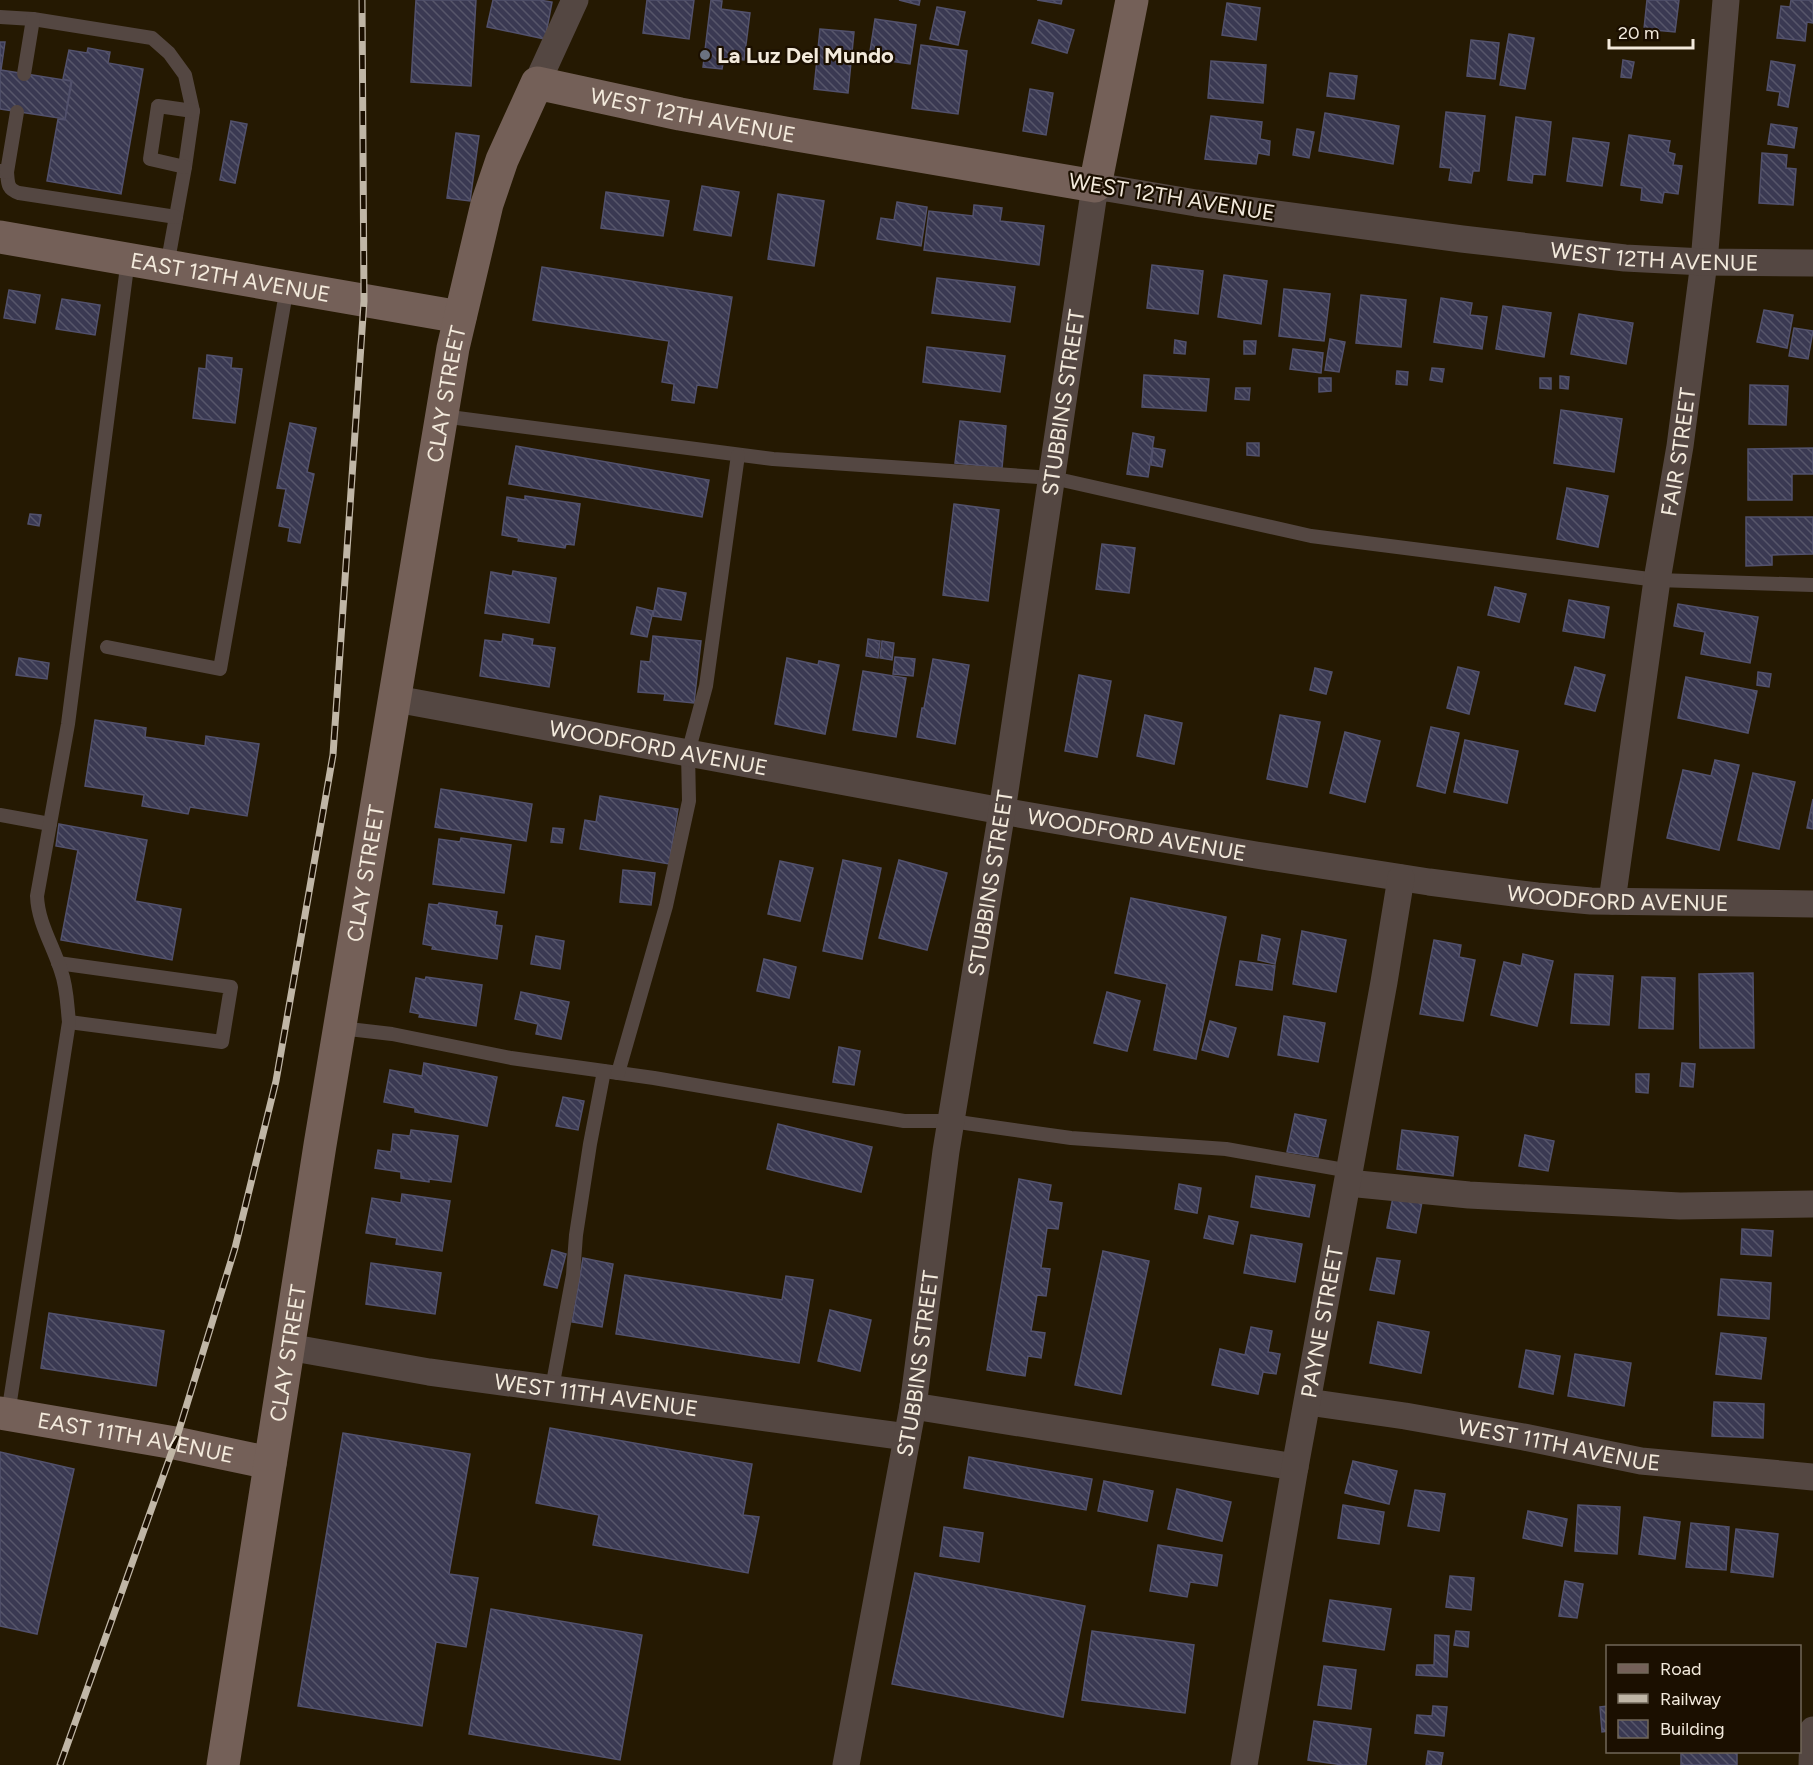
<svg xmlns="http://www.w3.org/2000/svg" width="1813" height="1765" viewBox="0 0 1813 1765" font-family="Figtree,sans-serif">
  <style>
    .building { fill: url(#building-back-hatch); stroke: #52516c; stroke-width: 1.5 }
    .lines { fill: none; stroke-linecap: round; stroke-linejoin: round }
    .lane { stroke: #544742; stroke-width: 14 }
    .street { stroke: #544742; stroke-width: 27 }
    .secondary { stroke: #746058; stroke-width: 33 }
    .rail-casing { stroke: #c0b6a6; stroke-width: 7 }
    .rail { stroke: #1b0f00; stroke-width: 4.5; stroke-dasharray: 14; stroke-linecap: butt }
    .worship-dot { fill: #6b7280; stroke: #1b0f00; stroke-width: 2 }
    .labels { text-anchor: middle; dominant-baseline: central; stroke-width: 4.5; stroke-linejoin: round; paint-order: stroke }
    .poi-label { font-size: 22px; font-weight: bold; fill: #f3eadc; stroke: #1b0f00; text-anchor: start }
    .street-label { font-size: 22px; fill: #f3eadc; stroke: #1b0f00 }
  </style>
  <defs>
    <pattern id="building-back-hatch" width="6" height="6" patternUnits="userSpaceOnUse" patternTransform="scale(1.5)"><rect width="6" height="6" fill="#3a3952"/><path d="M-1 5l2 2M0 0l6 6M5-1l2 2" fill="none" stroke="#57566a"/></pattern>
  </defs>
  <rect width="100%" height="100%" fill="#251902"/>
  <!-- building -->
  <g class="building">
    <path d="M416,0H476L471,86L411,82Z"/>
    <path d="M493,0H539L552,2L545,39L487,27Z"/>
    <path d="M647,0H694L689,39L643,33Z"/>
    <path d="M711,0L722,1L721,9L750,13L744,60L724,58L722,69L703,67Z"/>
    <path d="M899,0H920L919,5Z"/>
    <path d="M1037,0H1062L1061,4Z"/>
    <path d="M1647,0H1679L1675,32L1644,29Z"/>
    <path d="M1791,0H1813V23L1807,22L1805,41L1777,38L1781,6L1790,7Z"/>
    <path d="M1227,3L1260,8L1256,40L1222,35Z"/>
    <path d="M937,7L965,12L958,45L930,39Z"/>
    <path d="M875,19L916,25L910,64L869,58Z"/>
    <path d="M1039,20L1074,30L1067,53L1032,43Z"/>
    <path d="M820,29L854,32L848,93L814,89Z"/>
    <path d="M1509,34L1534,38L1525,89L1500,85Z"/>
    <path d="M1471,40L1499,43L1495,79L1467,76Z"/>
    <path d="M0,42H5L1,70L71,81L65,119L0,109Z"/>
    <path d="M921,45L967,51L958,114L912,108Z"/>
    <path d="M88,48L110,52L108,63L143,69L121,194L47,181L58,119L65,120L72,81L63,79L69,50L87,53Z"/>
    <path d="M1623,60L1634,62L1631,78L1621,77Z"/>
    <path d="M1211,61L1266,65L1263,103L1208,98Z"/>
    <path d="M1771,61L1795,65L1788,107L1778,105L1780,92L1767,90Z"/>
    <path d="M1330,73L1357,76L1354,99L1327,96Z"/>
    <path d="M1030,89L1053,93L1046,135L1023,131Z"/>
    <path d="M1446,112L1485,116L1479,171H1473L1471,183L1449,180L1451,168L1440,167Z"/>
    <path d="M1325,113L1399,126L1393,164L1319,151Z"/>
    <path d="M1211,116L1262,122L1260,139L1270,141L1269,155L1258,153L1256,164L1205,159Z"/>
    <path d="M1516,117L1551,122L1545,175L1533,174L1532,183L1508,180Z"/>
    <path d="M231,121L247,124L235,183L220,180Z"/>
    <path d="M1771,124L1797,128L1794,148L1768,144Z"/>
    <path d="M1297,129L1314,132L1309,158L1293,155Z"/>
    <path d="M456,133L479,136L470,201L447,198Z"/>
    <path d="M1629,135L1670,141L1668,152L1675,154L1673,165L1682,166L1678,194L1664,192L1662,203L1641,200L1642,188L1621,185Z"/>
    <path d="M1573,138L1609,143L1602,186L1567,181Z"/>
    <path d="M1762,153L1787,155L1786,168L1796,169L1793,205L1759,203Z"/>
    <path d="M702,186L739,192L731,236L694,230Z"/>
    <path d="M606,192L669,201L663,236L601,228Z"/>
    <path d="M778,194L824,201L814,266L768,259Z"/>
    <path d="M897,202L927,207L921,246L877,239L881,218L894,220Z"/>
    <path d="M974,205L1002,208L1000,221L1044,226L1039,265L924,250L929,211L973,216Z"/>
    <path d="M1152,265L1203,271L1198,314L1147,308Z"/>
    <path d="M542,267L732,297L717,388L697,385L694,403L672,400L674,384L662,382L669,341L533,320Z"/>
    <path d="M1224,275L1267,281L1261,324L1218,317Z"/>
    <path d="M937,278L1015,287L1010,322L932,313Z"/>
    <path d="M1284,289L1330,294L1324,341L1279,336Z"/>
    <path d="M9,290L40,295L35,323L4,318Z"/>
    <path d="M1361,295L1406,300L1401,347L1356,343Z"/>
    <path d="M1441,298L1472,303L1470,315L1487,317L1482,349L1434,342Z"/>
    <path d="M62,299L100,305L95,335L56,329Z"/>
    <path d="M1503,306L1551,313L1544,357L1496,349Z"/>
    <path d="M1764,310L1793,315L1787,348L1757,342Z"/>
    <path d="M1579,314L1633,323L1626,364L1571,354Z"/>
    <path d="M1794,328L1813,331L1808,359L1789,356Z"/>
    <path d="M1330,339L1345,342L1339,372L1325,370Z"/>
    <path d="M1175,340L1186,342L1185,354L1174,353Z"/>
    <path d="M1244,341H1256L1255,354H1244Z"/>
    <path d="M927,347L1005,356L1000,392L923,382Z"/>
    <path d="M1293,349L1323,353L1321,373L1290,369Z"/>
    <path d="M207,355L232,358L231,368L242,369L235,423L193,418L199,368L206,369Z"/>
    <path d="M1432,368L1444,369L1442,382L1430,380Z"/>
    <path d="M1397,371L1408,372L1407,385L1396,384Z"/>
    <path d="M1144,375L1209,379L1206,411L1142,407Z"/>
    <path d="M1560,376L1569,377L1568,389L1560,388Z"/>
    <path d="M1319,378H1331V391L1319,392Z"/>
    <path d="M1540,378H1551V389L1540,388Z"/>
    <path d="M1750,385L1788,386L1786,425L1749,424Z"/>
    <path d="M1236,388H1250L1249,400L1235,399Z"/>
    <path d="M1561,410L1622,419L1614,472L1554,463Z"/>
    <path d="M960,421L1006,426L1002,468L955,463Z"/>
    <path d="M290,423L316,428L307,472L314,474L300,543L288,541L290,528L279,526L286,489L277,488Z"/>
    <path d="M1133,433L1154,437L1148,477L1127,474Z"/>
    <path d="M1247,443H1259V456L1247,455Z"/>
    <path d="M516,446L709,480L702,517L509,484Z"/>
    <path d="M1153,448L1165,450L1162,467L1151,465Z"/>
    <path d="M1813,448V474H1792V500H1748V449Z"/>
    <path d="M1567,488L1608,496L1598,547L1557,539Z"/>
    <path d="M525,496L580,504L574,545L566,544L565,548L518,541L519,538L502,535L507,497L525,500Z"/>
    <path d="M954,504L999,510L988,601L943,595Z"/>
    <path d="M30,514L41,515L39,526L28,524Z"/>
    <path d="M1746,517H1813V554L1772,555V565L1746,566Z"/>
    <path d="M1102,544L1135,548L1129,593L1096,589Z"/>
    <path d="M513,571L556,578L549,623L485,613L491,572L512,576Z"/>
    <path d="M1495,587L1526,594L1519,622L1488,615Z"/>
    <path d="M658,588L686,593L681,620L653,616Z"/>
    <path d="M1569,600L1609,607L1604,638L1563,631Z"/>
    <path d="M1678,604L1758,617L1750,663L1701,654L1705,632L1674,626Z"/>
    <path d="M637,607L653,611L647,637L631,634Z"/>
    <path d="M503,634L533,639L532,645L555,648L549,687L480,676L485,640L502,642Z"/>
    <path d="M653,636L701,641L694,703L664,700L665,694L638,692L641,661L650,662Z"/>
    <path d="M868,639L880,641L878,658L866,656Z"/>
    <path d="M882,641L894,643L892,660L880,658Z"/>
    <path d="M895,657L915,659L913,676L893,674Z"/>
    <path d="M19,658L49,663L47,679L16,675Z"/>
    <path d="M787,658L818,665L819,661L839,665L825,734L775,724Z"/>
    <path d="M933,659L969,665L955,744L917,737L922,708H924Z"/>
    <path d="M1458,667L1479,672L1469,714L1447,708Z"/>
    <path d="M1575,667L1605,675L1595,711L1565,704Z"/>
    <path d="M1315,668L1332,672L1326,694L1310,690Z"/>
    <path d="M863,671L906,678L896,737L853,730Z"/>
    <path d="M1758,672L1771,674L1769,687L1757,685Z"/>
    <path d="M1079,675L1111,681L1097,757L1065,751Z"/>
    <path d="M1686,677L1757,691L1748,733L1678,718Z"/>
    <path d="M1145,715L1182,723L1174,764L1137,756Z"/>
    <path d="M1280,715L1320,722L1307,787L1267,779Z"/>
    <path d="M95,720L146,728L145,737L205,746L206,736L259,744L247,816L190,807L188,814L142,806L144,795L85,786Z"/>
    <path d="M1431,727L1459,733L1445,793L1417,786Z"/>
    <path d="M1345,732L1380,741L1365,802L1330,793Z"/>
    <path d="M1465,740L1518,751L1507,803L1454,792Z"/>
    <path d="M1715,760L1739,765L1719,850L1667,838L1683,770L1711,776Z"/>
    <path d="M1753,773L1795,782L1779,849L1738,840Z"/>
    <path d="M441,789L532,804L526,841L435,827Z"/>
    <path d="M600,796L678,809L669,864L580,849L585,820L596,822Z"/>
    <path d="M1813,799V829L1807,828Z"/>
    <path d="M59,824L147,840L135,901L181,909L172,960L61,940L78,850L56,846Z"/>
    <path d="M553,828L564,829L562,843L551,842Z"/>
    <path d="M461,838L511,845L504,893L433,884L439,839L460,842Z"/>
    <path d="M843,860L881,868L862,959L823,951Z"/>
    <path d="M899,860L947,873L927,950L879,938Z"/>
    <path d="M780,861L813,868L800,921L768,914Z"/>
    <path d="M623,870L655,873L651,905L620,902Z"/>
    <path d="M1131,898L1226,917L1196,1059L1154,1050L1167,984L1115,973Z"/>
    <path d="M439,903L497,912L495,925L502,926L497,959L432,949L433,946L423,944L429,904L438,905Z"/>
    <path d="M1302,931L1346,940L1336,992L1293,984Z"/>
    <path d="M1262,935L1280,939L1275,964L1258,960Z"/>
    <path d="M536,936L564,941L560,969L531,964Z"/>
    <path d="M1434,940L1461,945L1459,957L1475,960L1463,1021L1420,1014Z"/>
    <path d="M1523,954L1553,961L1537,1026L1491,1015L1504,962L1521,966Z"/>
    <path d="M764,959L796,967L789,998L757,991Z"/>
    <path d="M1240,961L1275,966L1272,990L1236,985Z"/>
    <path d="M1753,973L1754,1048H1700L1699,974Z"/>
    <path d="M1575,974L1613,976L1609,1025L1571,1023Z"/>
    <path d="M426,977L482,985L476,1026L419,1017L420,1014L410,1012L416,978L425,980Z"/>
    <path d="M1642,977L1675,978L1673,1029L1639,1028Z"/>
    <path d="M521,992L569,1002L561,1039L536,1034L538,1024L515,1019Z"/>
    <path d="M1107,992L1140,1001L1127,1051L1094,1043Z"/>
    <path d="M1284,1016L1325,1023L1318,1062L1278,1055Z"/>
    <path d="M1210,1021L1236,1028L1228,1057L1202,1050Z"/>
    <path d="M839,1047L860,1051L854,1085L833,1082Z"/>
    <path d="M424,1063L497,1077L487,1126L415,1112V1108L384,1102L390,1070L422,1076Z"/>
    <path d="M1682,1063L1695,1064L1693,1087L1680,1086Z"/>
    <path d="M1636,1074H1649L1648,1093L1636,1092Z"/>
    <path d="M563,1097L584,1101L578,1130L556,1126Z"/>
    <path d="M1295,1114L1326,1120L1318,1157L1287,1152Z"/>
    <path d="M778,1124L872,1147L861,1192L767,1169Z"/>
    <path d="M411,1130L458,1136L451,1182L429,1179V1182L401,1178V1172L375,1168L378,1150L391,1152L393,1134L410,1136Z"/>
    <path d="M1402,1130L1458,1137L1453,1176L1397,1169Z"/>
    <path d="M1525,1135L1554,1141L1548,1171L1519,1166Z"/>
    <path d="M1256,1176L1315,1185L1309,1217L1251,1207Z"/>
    <path d="M1019,1179L1051,1185L1048,1201L1062,1203L1058,1229L1047,1228L1041,1268L1050,1269L1046,1296L1037,1295L1031,1331L1045,1333L1041,1358L1028,1356L1025,1376L987,1370Z"/>
    <path d="M1179,1184L1201,1188L1197,1213L1175,1209Z"/>
    <path d="M402,1194L450,1201L442,1251L396,1244L397,1238L366,1233L372,1198L401,1203Z"/>
    <path d="M1393,1197L1422,1202L1416,1233L1387,1228Z"/>
    <path d="M1209,1216L1238,1222L1233,1244L1204,1238Z"/>
    <path d="M1742,1229L1773,1231L1771,1256L1741,1254Z"/>
    <path d="M1251,1235L1302,1244L1295,1282L1244,1273Z"/>
    <path d="M552,1250L566,1254L557,1288L544,1285Z"/>
    <path d="M1103,1251L1149,1261L1121,1394L1075,1385Z"/>
    <path d="M583,1258L613,1264L602,1327L572,1322Z"/>
    <path d="M1377,1258L1400,1261L1394,1294L1370,1290Z"/>
    <path d="M371,1263L441,1273L435,1314L366,1304Z"/>
    <path d="M625,1275L782,1300L786,1276L813,1280L799,1363L616,1334Z"/>
    <path d="M1721,1279L1771,1283L1769,1319L1718,1315Z"/>
    <path d="M830,1310L871,1320L860,1371L818,1361Z"/>
    <path d="M49,1313L164,1331L156,1386L41,1368Z"/>
    <path d="M1378,1322L1429,1332L1421,1373L1370,1363Z"/>
    <path d="M1251,1327L1272,1331L1268,1352L1280,1354L1276,1374L1263,1372L1258,1394L1212,1385L1220,1349L1245,1355Z"/>
    <path d="M1721,1333L1766,1338L1761,1379L1716,1374Z"/>
    <path d="M1526,1350L1560,1356L1553,1394L1519,1387Z"/>
    <path d="M1575,1354L1631,1363L1624,1406L1568,1396Z"/>
    <path d="M1714,1402L1764,1404L1763,1438L1712,1436Z"/>
    <path d="M550,1428L752,1464L743,1515L759,1517L748,1573L593,1545L599,1515L536,1503Z"/>
    <path d="M343,1433L470,1454L449,1574L478,1578L466,1647L436,1642L422,1726L298,1706Z"/>
    <path d="M0,1452L74,1469L37,1634L0,1626Z"/>
    <path d="M969,1457L1092,1479L1086,1510L964,1488Z"/>
    <path d="M1353,1461L1397,1471L1389,1504L1345,1493Z"/>
    <path d="M1104,1481L1153,1491L1147,1521L1098,1511Z"/>
    <path d="M1177,1489L1231,1502L1222,1541L1168,1529Z"/>
    <path d="M1415,1490L1445,1494L1439,1531L1408,1526Z"/>
    <path d="M1343,1505L1384,1512L1379,1544L1338,1538Z"/>
    <path d="M1578,1505L1620,1507L1617,1554L1575,1551Z"/>
    <path d="M1528,1511L1567,1519L1562,1546L1523,1538Z"/>
    <path d="M1644,1517L1680,1522L1675,1559L1639,1554Z"/>
    <path d="M1691,1523L1729,1527L1726,1570L1686,1567Z"/>
    <path d="M944,1527L983,1533L979,1562L940,1556Z"/>
    <path d="M1736,1529L1778,1534L1773,1577L1731,1572Z"/>
    <path d="M1158,1545L1222,1555L1217,1586L1190,1582L1187,1597L1150,1591Z"/>
    <path d="M915,1573L1085,1606L1063,1717L892,1684Z"/>
    <path d="M1450,1576L1474,1578L1471,1610L1446,1607Z"/>
    <path d="M1565,1581L1583,1584L1577,1618L1559,1616Z"/>
    <path d="M1330,1600L1391,1609L1384,1650L1323,1641Z"/>
    <path d="M491,1609L642,1635L620,1760L469,1734Z"/>
    <path d="M1092,1631L1194,1645L1185,1713L1082,1700Z"/>
    <path d="M1456,1631L1469,1632L1468,1647L1454,1645Z"/>
    <path d="M1435,1635L1449,1636L1447,1677L1416,1675L1417,1665H1434Z"/>
    <path d="M1324,1666L1356,1670L1351,1709L1318,1705Z"/>
    <path d="M1433,1706L1447,1707L1444,1736L1415,1733L1417,1715L1432,1716Z"/>
    <path d="M1608,1706V1731L1602,1732L1600,1707Z"/>
    <path d="M1314,1721L1371,1729L1366,1765H1343L1308,1760Z"/>
    <path d="M1428,1751L1443,1753L1441,1765H1426Z"/>
    <rect x="1681" y="1752" width="56" height="13"/>
  </g>
  <g class="lines">
    <!-- lane -->
    <g class="lane">
      <path d="M0,17L33,19L152,38L169,53L185,75L193,111L185,167L167,266"/>
      <path d="M24,74L33,19"/>
      <path d="M185,167L150,159L158,106L193,111"/>
      <path d="M0,171L7,172C8,183 7,189 19,193L176,217"/>
      <path d="M7,172L17,112"/>
      <path d="M442,416L773,459L1053,478L1311,536L1657,580L1813,585"/>
      <path d="M107,647L220,669L287,287"/>
      <path d="M0,815L50,824"/>
      <path d="M58,963L231,987L222,1042L69,1022"/>
      <path d="M340,1028L392,1034L511,1058L654,1078L904,1121H951L1071,1138L1226,1149L1350,1171"/>
      <path d="M618,1073L666,906L689,801L688,753L706,686L738,455"/>
      <path d="M552,1388L573,1275L576,1235L590,1144L604,1071"/>
      <path d="M8,1414L69,1022C67,1004 67,987 61,971C53,945 38,923 37,896L68,724L128,259"/>
    </g>
    <!-- street -->
    <g class="street">
      <path d="M537,83L575,0"/>
      <path id="s1" d="M396,699L1002,811L1256,855L1429,882L1537,896L1591,901L1813,904"/>
      <path id="s2" d="M1612,901L1657,580L1680,446L1704,262L1726,0"/>
      <path d="M1348,1183L1469,1195L1680,1206L1813,1204"/>
      <path id="s3" d="M288,1347L429,1372L907,1437"/>
      <path id="s4" d="M1308,1402L1405,1416L1524,1437L1641,1461L1813,1477"/>
      <path d="M913,1406L1295,1467"/>
      <path id="s5" d="M846,1765L913,1406L946,1151L1002,811L1095,186L1196,203L1462,239L1625,258L1704,262L1813,263"/>
      <path id="s6" d="M1244,1765L1295,1467L1384,982L1401,878"/>
      <path d="M1812,1765L1813,1730"/>
    </g>
    <!-- secondary -->
    <g class="secondary">
      <path id="s7" d="M0,237L460,317"/>
      <path id="s8" d="M0,1413L175,1443L270,1463"/>
      <path id="s9" d="M223,1765L320,1145L453,348L487,204L502,160L537,83L680,114L785,133L1095,186L1132,0"/>
    </g>
    <defs>
      <path id="rail" d="M60,1765L175,1443L235,1248L276,1081L333,755L364,301L362,0"/>
    </defs>
    <!-- rail casing -->
    <use href="#rail" class="rail-casing"/>
    <!-- rail -->
    <use href="#rail" class="rail"/>
  </g>
  <!-- markers -->
  <circle class="worship-dot" cx="705" cy="55" r="6"/>
  <g class="labels">
    <!-- poi labels -->
    <g class="poi-label">
      <text x="717" y="55">La Luz Del Mundo</text>
    </g>
    <!-- street labels -->
    <g class="street-label">
      <text stroke="none"><textPath href="#s9" startOffset="1874">WEST 12TH AVENUE</textPath></text>
      <text transform="translate(1172 197) rotate(9)">WEST 12TH AVENUE</text>
      <text stroke="none"><textPath href="#s5" startOffset="2163">WEST 12TH AVENUE</textPath></text>
      <text stroke="none"><textPath href="#s7" startOffset="234">EAST 12TH AVENUE</textPath></text>
      <text stroke="none"><textPath href="#s9" startOffset="1389">CLAY STREET</textPath></text>
      <text stroke="none"><textPath href="#s5" startOffset="1380">STUBBINS STREET</textPath></text>
      <text stroke="none"><textPath href="#s2" startOffset="454">FAIR STREET</textPath></text>
      <text stroke="none"><textPath href="#s1" startOffset="267">WOODFORD AVENUE</textPath></text>
      <text stroke="none"><textPath href="#s1" startOffset="753">WOODFORD AVENUE</textPath></text>
      <text stroke="none"><textPath href="#s9" startOffset="903">CLAY STREET</textPath></text>
      <text stroke="none"><textPath href="#s5" startOffset="894">STUBBINS STREET</textPath></text>
      <text stroke="none"><textPath href="#s1" startOffset="1239">WOODFORD AVENUE</textPath></text>
      <text stroke="none"><textPath href="#s6" startOffset="450">PAYNE STREET</textPath></text>
      <text stroke="none"><textPath href="#s9" startOffset="417">CLAY STREET</textPath></text>
      <text stroke="none"><textPath href="#s5" startOffset="408">STUBBINS STREET</textPath></text>
      <text stroke="none"><textPath href="#s3" startOffset="312">WEST 11TH AVENUE</textPath></text>
      <text stroke="none"><textPath href="#s8" startOffset="138">EAST 11TH AVENUE</textPath></text>
      <text stroke="none"><textPath href="#s4" startOffset="255">WEST 11TH AVENUE</textPath></text>
    </g>
  </g>
  <!-- legend -->
  <rect x="1606" y="1645" width="195" height="108" fill="#1b0f00" stroke="#716758" stroke-width="1.5"/>
  <rect x="1618" y="1664" width="30" height="9" fill="#746058" stroke="#716758" stroke-width="1.5"/>
  <text x="1660" y="1675" font-size="18" fill="#f3eadc">Road</text>
  <rect x="1618" y="1694" width="30" height="9" fill="#c0b6a6" stroke="#716758" stroke-width="1.5"/>
  <text x="1660" y="1705" font-size="18" fill="#f3eadc">Railway</text>
  <rect x="1618" y="1720" width="30" height="18" fill="url(#building-back-hatch)" stroke="#716758" stroke-width="1.5"/>
  <text x="1660" y="1735" font-size="18" fill="#f3eadc">Building</text>
  <!-- scale -->
  <path d="M1609 39v9h84v-9" fill="none" stroke="#f3eadc" stroke-width="3"/>
  <text x="1618" y="39" font-size="18" fill="#f3eadc" stroke="#1b0f00" stroke-width="4.5" paint-order="stroke">20 m</text>
</svg>
